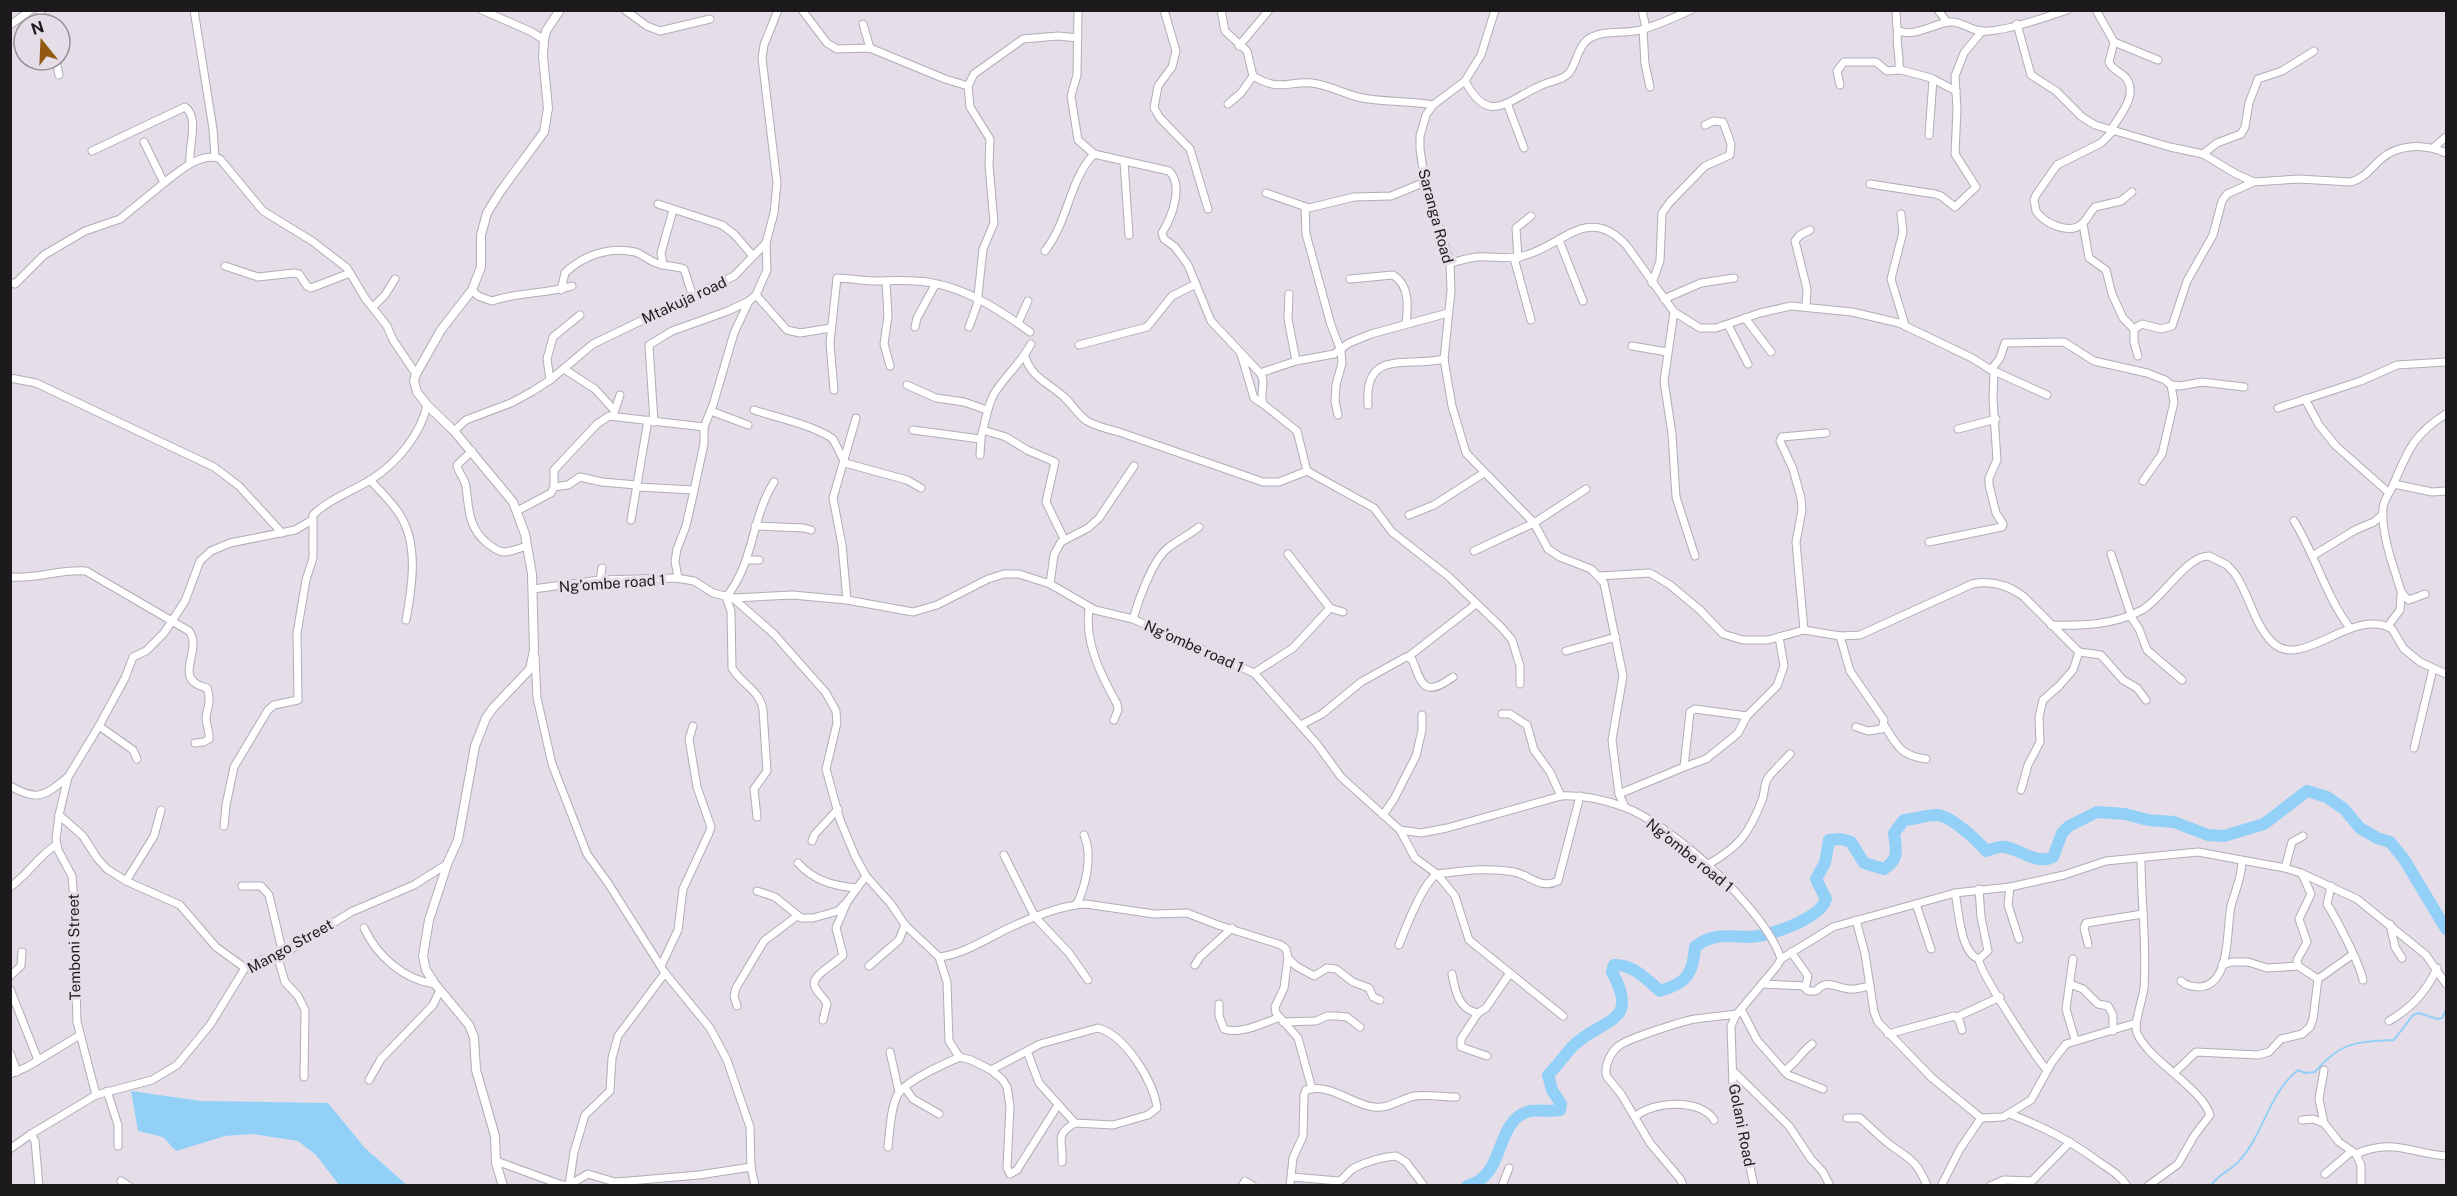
<svg xmlns="http://www.w3.org/2000/svg" width="2457" height="1196" viewBox="0 0 2457 1196" font-family="'Public Sans',sans-serif">
  <style>
    .water { fill: #92d0f8 }
    .lines { fill: none; stroke-linecap: round; stroke-linejoin: round }
    .stream { stroke: #92d0f8; stroke-width: 2 }
    .river { stroke: #92d0f8; stroke-width: 12 }
    .minor-casing { stroke: #b3acb6; stroke-width: 9 }
    .tertiary-casing { stroke: #b3acb6; stroke-width: 10 }
    .minor { stroke: #fff; stroke-width: 7 }
    .tertiary { stroke: #fff; stroke-width: 8 }
    .labels { text-anchor: middle; dominant-baseline: central; stroke-width: 6; stroke-linejoin: round; paint-order: stroke }
    .street-label { font-size: 15px; fill: #1c1a1d; stroke: #e5dee9 }
  </style>
  <rect width="100%" height="100%" fill="#e5dee9"/>
  <!-- water -->
  <path class="water" d="M131,1091L201,1101L328,1103L365,1148L407,1185H339L316,1155L298,1141L252,1134L225,1136L176,1151L163,1137L138,1131Z"/>
  <g class="lines">
    <!-- stream -->
    <path class="stream" d="M2211,1186C2217,1174 2231,1171 2239,1161C2264,1134 2268,1094 2298,1070L2305,1073L2315,1072C2341,1041 2357,1042 2394,1040L2413,1015L2419,1013L2437,1019L2442,1018L2446,1010"/>
    <!-- river -->
    <path class="river" d="M1467,1186C1471,1184 1477,1183 1480,1180C1503,1164 1499,1121 1527,1112C1534,1109 1550,1112 1560,1110L1561,1104L1552,1090L1548,1075C1557,1066 1564,1056 1572,1047C1602,1017 1641,1025 1612,972L1614,965C1633,964 1646,979 1660,991C1687,983 1693,974 1695,947C1712,933 1728,936 1748,937C1768,937 1820,919 1826,899L1816,879L1825,863L1829,840L1841,839L1851,842L1864,863L1884,869C1900,858 1896,851 1894,833L1904,820C1915,819 1926,815 1937,815C1951,816 1977,840 1986,851C1992,849 2000,846 2005,847C2022,850 2036,865 2053,857L2062,833L2069,826L2097,812L2125,814L2148,820L2174,822L2208,835L2224,836L2264,824L2307,791L2327,797L2344,809L2360,828L2377,838L2390,842L2404,859L2446,929"/>
    <defs>
      <g id="minor">
        <path d="M40,10L43,24"/>
        <path d="M194,10L213,129L215,157"/>
        <path d="M482,10L532,32L544,40"/>
        <path d="M625,10L647,26L660,31L710,19"/>
        <path d="M802,10L827,43L837,49L870,48L945,79L968,86"/>
        <path d="M1078,10L1077,75L1071,96L1078,140L1094,154L1169,171C1184,185 1172,217 1162,233L1164,239L1175,247L1188,265L1211,321L1260,373C1267,383 1259,393 1263,404L1297,431L1307,471L1374,508L1392,532L1448,576L1502,628L1512,640L1520,666V684"/>
        <path d="M1164,10L1176,51L1172,67L1158,86L1154,108L1160,118L1190,149L1208,209"/>
        <path d="M1221,10L1225,31L1247,51L1253,76L1241,93L1228,104"/>
        <path d="M1495,10L1481,55L1465,81L1433,105L1426,115L1420,136V149L1425,182L1450,263L1451,291L1444,359L1452,406L1466,453L1534,523L1548,549L1560,557L1591,569L1604,583L1623,676L1612,740L1619,794L1625,807"/>
        <path d="M1642,10L1646,28"/>
        <path d="M1896,10L1897,29C1909,40 1935,23 1950,22C1961,21 1970,30 1981,31C2000,33 2047,17 2067,10"/>
        <path d="M1938,10L1947,22"/>
        <path d="M2096,10L2114,42L2109,62C2112,70 2121,72 2126,78C2139,95 2119,116 2111,130"/>
        <path d="M863,24L870,48"/>
        <path d="M2017,24L2031,75L2056,91L2082,117L2095,125L2170,147L2203,154L2236,174L2254,182L2299,179L2350,182C2364,179 2370,169 2380,160C2398,143 2425,144 2446,153"/>
        <path d="M10,25L31,10"/>
        <path d="M1643,30L1645,64L1650,87"/>
        <path d="M1898,31C1895,41 1900,54 1899,66L1901,70L1931,78L1956,91"/>
        <path d="M2114,42L2158,60"/>
        <path d="M1239,46L1269,10"/>
        <path d="M56,60L59,75"/>
        <path d="M1253,76C1280,92 1287,81 1312,83C1328,85 1343,93 1358,97C1383,103 1408,100 1433,105"/>
        <path d="M1465,81C1489,126 1506,101 1540,86C1549,81 1562,81 1569,73C1577,63 1578,45 1590,38C1605,29 1627,35 1644,29C1660,24 1675,17 1691,10"/>
        <path d="M1840,85L1837,71L1844,62H1876L1887,71L1901,70"/>
        <path d="M1507,103L1524,148"/>
        <path d="M2114,130L2101,143L2057,165L2036,195L2034,200L2036,211C2044,223 2070,236 2083,223C2088,218 2090,212 2095,207L2121,201L2132,192"/>
        <path d="M1929,135L1933,79"/>
        <path d="M2433,148L2446,137"/>
        <path d="M92,151L185,107C200,118 188,147 190,163"/>
        <path d="M2203,154L2217,143L2241,134L2245,127L2249,103L2258,79L2282,71L2314,51"/>
        <path d="M1124,162L1129,235"/>
        <path d="M164,183C178,172 201,151 220,159L263,211L312,241L347,268L365,298L387,326L393,340L416,374"/>
        <path d="M1870,184L1935,194L1941,196L1955,207L1976,187L1955,154L1957,109L1955,76L1964,53L1982,31"/>
        <path d="M1266,193L1309,208L1354,197L1391,196L1425,182"/>
        <path d="M658,204L722,225L734,234L753,256"/>
        <path d="M1305,208L1306,234L1331,325L1341,351L1342,363L1336,385L1335,401L1338,415"/>
        <path d="M1901,214L1903,232L1891,279L1905,325"/>
        <path d="M2083,224L2089,258L2106,270L2112,294L2123,318L2134,329"/>
        <path d="M1559,240L1583,301"/>
        <path d="M1045,251C1069,220 1069,180 1094,154"/>
        <path d="M1514,258L1531,320"/>
        <path d="M1518,258L1516,228L1531,216"/>
        <path d="M1450,263C1459,261 1468,258 1477,257C1493,256 1508,260 1523,256C1563,246 1588,203 1627,246L1674,312L1700,328H1716L1760,313L1791,306L1852,312L1899,323L1972,358L1991,370L2000,358L2005,343L2064,342L2094,361L2147,373L2165,380L2171,385L2174,402L2162,454L2143,481"/>
        <path d="M663,265L661,253L673,210"/>
        <path d="M225,266L258,277L294,273L299,274L307,286L311,288L350,273"/>
        <path d="M1350,279L1393,275C1410,285 1408,307 1406,324"/>
        <path d="M886,281L888,316L884,344L890,366"/>
        <path d="M10,282L15,284L44,255L85,231L120,219L164,183L144,142"/>
        <path d="M1652,283L1660,261L1662,213L1670,202L1705,166L1730,155L1731,144L1723,122L1714,121L1705,125"/>
        <path d="M472,290L478,296L492,301C518,292 546,294 572,286"/>
        <path d="M561,290L565,273C582,256 609,246 635,252C642,254 648,260 656,263C664,266 675,266 684,269L693,297"/>
        <path d="M1289,294L1288,319L1296,361"/>
        <path d="M756,295L787,330L800,333L831,328"/>
        <path d="M1664,299L1701,283L1734,278"/>
        <path d="M1806,306L1807,289L1795,241L1800,235L1810,230"/>
        <path d="M373,307L385,295L395,279"/>
        <path d="M1674,312L1664,381L1672,434L1676,497L1695,556"/>
        <path d="M1745,318L1771,352"/>
        <path d="M1018,323L1028,301"/>
        <path d="M1728,325L1748,364"/>
        <path d="M915,327L917,318L935,285"/>
        <path d="M969,327L977,305L983,249L994,223L989,165L990,139L970,107L968,86L974,74L1023,39L1058,36L1078,38"/>
        <path d="M2134,329L2142,324L2161,329L2172,326L2187,281L2213,235L2222,201L2227,194L2254,182"/>
        <path d="M2134,329V342L2138,356"/>
        <path d="M1079,345L1147,327L1172,296L1196,284"/>
        <path d="M1632,346L1667,352"/>
        <path d="M1241,354L1254,398L1263,404"/>
        <path d="M1025,356C1031,378 1049,383 1064,397C1072,404 1078,415 1087,421C1098,427 1108,429 1119,432L1263,482H1279L1307,471"/>
        <path d="M564,369L595,389L614,410"/>
        <path d="M1992,370L2047,395"/>
        <path d="M1260,373L1296,361L1334,354L1349,343L1371,334L1448,313"/>
        <path d="M10,378L36,383L214,467L239,486L282,533"/>
        <path d="M550,380L547,359L553,337L580,315"/>
        <path d="M907,385L936,398L964,402L987,410"/>
        <path d="M2171,385L2180,386L2202,382L2244,387"/>
        <path d="M834,390L830,343L837,278C850,278 862,281 874,281C888,281 902,280 916,281C959,283 997,308 1030,332"/>
        <path d="M2305,399L2319,425L2336,446L2388,492"/>
        <path d="M1368,405C1364,348 1406,368 1444,359"/>
        <path d="M2278,408L2361,381L2397,365L2446,362"/>
        <path d="M754,410C778,418 813,425 833,439L845,463L907,480L921,488"/>
        <path d="M711,411L748,425"/>
        <path d="M614,413L620,395"/>
        <path d="M654,422L649,345L672,331L728,311L749,301"/>
        <path d="M1958,429L1996,419"/>
        <path d="M913,430L980,439C986,424 986,408 994,394C1005,376 1021,363 1031,344"/>
        <path d="M983,430L1006,437L1027,450L1055,462L1046,502L1064,539"/>
        <path d="M454,431L466,420L511,403L533,391L550,380L593,344L734,276L766,243L774,213L777,183L762,58L764,45L778,10"/>
        <path d="M472,451L457,465C458,473 465,478 466,487C469,508 468,528 487,543C492,547 498,552 504,552C511,552 520,548 527,546"/>
        <path d="M980,455L981,438"/>
        <path d="M370,480C380,491 392,502 400,515C419,545 412,587 406,620"/>
        <path d="M2394,484L2432,492L2446,491"/>
        <path d="M554,487L568,485L580,477L602,482L637,485"/>
        <path d="M637,487L694,490"/>
        <path d="M517,511L551,493L554,487V470L597,424L609,416L704,427"/>
        <path d="M1409,515L1434,505L1484,473"/>
        <path d="M631,520L648,420"/>
        <path d="M2294,521C2316,556 2325,595 2350,628"/>
        <path d="M755,526L804,528L811,530"/>
        <path d="M1929,542L2002,527L2003,524L1996,513L1989,485V478L1997,460L1993,399L1994,371"/>
        <path d="M1474,551L1534,523L1586,489"/>
        <path d="M1288,554L1330,608"/>
        <path d="M2111,554L2131,615"/>
        <path d="M2314,555L2355,530L2374,522L2383,514"/>
        <path d="M747,560H759"/>
        <path d="M1599,576L1650,573L1670,585L1700,610L1723,634L1743,640H1768L1804,630L1840,636L1860,635L1972,584C1991,580 2008,585 2023,596L2079,652L2073,670L2059,686L2043,700L2039,717L2040,742L2028,765L2021,790"/>
        <path d="M10,577C37,579 60,569 86,571L189,631C204,651 170,679 207,688C212,702 207,706 206,718C206,726 210,731 209,739L204,742L195,743"/>
        <path d="M678,578L675,561L677,549L686,526L693,495L704,444V427L713,405L734,333L749,301L756,295L767,270L766,243"/>
        <path d="M600,580L602,568"/>
        <path d="M1050,584L1054,555L1061,542L1088,528L1099,518L1134,466"/>
        <path d="M533,589L600,580L676,578L694,581L713,593L733,598L792,595L847,600L913,612L937,605L988,579L1004,574H1019L1050,584L1095,610L1133,619L1254,673L1317,744L1341,777L1400,830L1421,833L1447,828L1561,796C1582,795 1605,800 1624,807C1671,824 1766,910 1781,959L1777,966L1736,1015L1731,1026L1733,1086L1754,1186"/>
        <path d="M2425,594L2409,600C2399,594 2399,582 2395,572C2389,554 2381,527 2383,508C2384,498 2391,492 2394,483C2408,450 2414,434 2446,414"/>
        <path d="M733,598L774,634L826,693L836,711L837,723L826,769L840,820L855,856L866,876L891,904L905,925L939,957L947,982L949,1041L956,1052L960,1057L971,1060L991,1070L1002,1079L1007,1087L1010,1106L1007,1168L1010,1174L1017,1170L1058,1105"/>
        <path d="M847,600L842,545L833,498L856,418"/>
        <path d="M1089,608C1084,642 1101,675 1117,704L1118,710L1114,720"/>
        <path d="M2130,615L2139,629L2147,650L2182,680"/>
        <path d="M1133,619C1138,601 1153,559 1168,548C1178,540 1189,535 1199,527"/>
        <path d="M2051,625C2081,626 2115,625 2142,610C2162,599 2187,555 2209,556L2227,565L2235,574C2249,594 2254,624 2272,642C2302,672 2352,606 2392,629L2404,649L2420,662L2446,674"/>
        <path d="M2388,626L2400,610L2401,594"/>
        <path d="M1804,630L1796,542L1802,510L1801,498L1793,469L1780,441L1782,437L1826,433"/>
        <path d="M1840,636L1850,671L1884,720L1882,729L1868,731L1856,727"/>
        <path d="M1566,651L1616,637"/>
        <path d="M2079,652L2101,655L2123,680L2137,688L2146,700"/>
        <path d="M535,656L537,698L552,764L587,854L608,883L665,973L710,1028L727,1060L750,1127L751,1167L755,1186"/>
        <path d="M1408,657L1476,604"/>
        <path d="M1254,673L1293,648L1330,608L1343,612"/>
        <path d="M1502,714H1510L1527,725L1534,750L1550,772L1561,796"/>
        <path d="M1301,725L1322,714L1361,682L1406,657L1412,659C1422,685 1424,698 1453,677"/>
        <path d="M1884,725C1898,746 1899,755 1926,759"/>
        <path d="M99,726L133,750L137,759"/>
        <path d="M2414,748L2433,669"/>
        <path d="M1684,767L1706,759L1731,739L1738,733L1747,716L1777,686L1784,666L1779,637"/>
        <path d="M10,786C38,802 44,796 68,777"/>
        <path d="M1619,794L1684,767L1690,712L1695,709L1747,716"/>
        <path d="M59,815L83,836L97,858L107,869L126,881L180,905L216,947L245,968"/>
        <path d="M1383,815L1394,799L1416,756L1422,730V715"/>
        <path d="M757,817L754,789L767,771L763,710C760,690 741,684 732,668L731,611L726,597C754,564 751,518 774,482"/>
        <path d="M224,826L226,805L234,767L268,710L274,705L298,700L297,633L306,580L313,558V515C329,499 353,491 372,479C397,463 421,434 427,405"/>
        <path d="M1400,830L1415,858L1437,874L1455,896L1469,940L1563,1016"/>
        <path d="M812,841L815,834L838,809"/>
        <path d="M1004,855L1035,917L1069,953L1088,980"/>
        <path d="M2141,858C2141,902 2147,944 2144,988C2143,999 2133,1024 2137,1033C2148,1060 2202,1088 2210,1115L2194,1136L2178,1164L2148,1186"/>
        <path d="M798,863C814,881 834,886 857,888"/>
        <path d="M1707,865C1739,847 1749,834 1762,800C1765,793 1764,783 1768,778C1772,772 1784,761 1790,754"/>
        <path d="M2285,868L2292,842L2303,836"/>
        <path d="M126,881L154,836L161,810"/>
        <path d="M242,886H261L269,895L283,954"/>
        <path d="M2331,886L2327,904C2336,918 2360,964 2363,980"/>
        <path d="M10,887C28,875 38,856 56,845"/>
        <path d="M2010,887L2008,905L2019,939"/>
        <path d="M1979,889L1981,917L1988,951L1979,959C1978,970 2036,1058 2047,1070"/>
        <path d="M757,891L775,897L801,918H813L838,911L847,902L866,876"/>
        <path d="M1955,893C1959,910 1960,953 1979,959"/>
        <path d="M1077,904C1086,884 1093,856 1084,835"/>
        <path d="M1916,904L1931,949"/>
        <path d="M1856,920L1865,954L1874,1012L1878,1022L1932,1078L1981,1118L1960,1149L1941,1186"/>
        <path d="M2390,924L2395,947L2402,958"/>
        <path d="M364,928C377,956 404,980 435,984"/>
        <path d="M2088,944L2084,928L2086,923L2143,914"/>
        <path d="M1399,945C1406,927 1422,884 1437,874C1463,871 1488,867 1514,872C1530,875 1541,890 1558,881L1580,796"/>
        <path d="M1791,952L1808,976L1805,988L1808,991H1816C1827,978 1836,988 1849,989C1856,990 1864,987 1870,986"/>
        <path d="M277,955L285,982L298,996L305,1010L304,1077"/>
        <path d="M939,957C964,954 984,940 1007,929C1030,918 1060,905 1086,904L1154,914L1187,913L1218,925L1281,945L1286,949L1288,958L1284,988L1275,1007L1276,1013L1298,1038L1312,1089"/>
        <path d="M1288,958L1296,966L1314,976L1327,968L1336,969L1353,982L1369,988L1373,997L1380,1000"/>
        <path d="M1781,959L1833,927L1955,893L2010,887L2064,875L2106,861L2198,852L2285,868L2301,873L2357,899L2426,955L2446,984"/>
        <path d="M2073,959L2066,1009L2075,1040"/>
        <path d="M1195,965L1200,957L1232,928"/>
        <path d="M2222,965L2232,962H2248L2267,968L2298,966L2318,979"/>
        <path d="M661,966L678,930L683,889L709,833L711,827L697,787L689,739L693,726"/>
        <path d="M869,966L899,940L905,925"/>
        <path d="M2298,966L2297,960L2307,942L2299,919L2311,894L2302,874"/>
        <path d="M1452,974C1455,991 1459,1010 1478,1013L1486,1008L1510,973"/>
        <path d="M10,976L21,966L22,952"/>
        <path d="M2181,981C2186,986 2191,986 2198,987C2232,987 2226,928 2231,906C2235,891 2242,877 2242,861"/>
        <path d="M1762,984L1805,986"/>
        <path d="M2070,984L2083,989L2098,1004L2108,1006L2113,1015V1031"/>
        <path d="M10,989L38,1060"/>
        <path d="M1219,1004V1016L1224,1029C1240,1035 1263,1023 1278,1018"/>
        <path d="M737,1006L734,996L736,988L764,941L797,916"/>
        <path d="M1741,1009L1757,1040L1788,1075L1823,1089"/>
        <path d="M1478,1013L1461,1039V1047L1487,1056"/>
        <path d="M1957,1017L2000,997"/>
        <path d="M823,1020L827,1004C824,997 818,994 815,987C809,976 836,964 843,955L836,928L847,902"/>
        <path d="M2389,1021C2410,1009 2427,991 2437,968"/>
        <path d="M1283,1022L1316,1021L1327,1016H1337L1347,1017L1360,1027"/>
        <path d="M1888,1034L1954,1016L1959,1020L1962,1030"/>
        <path d="M890,1052L899,1092"/>
        <path d="M10,1053L17,1072"/>
        <path d="M991,1070L1040,1044L1098,1028C1125,1035 1154,1082 1157,1108L1148,1115L1113,1125L1075,1123L1039,1083L1027,1051"/>
        <path d="M1733,1071L1789,1126L1811,1159L1823,1172L1830,1186"/>
        <path d="M1784,1071C1796,1064 1801,1052 1812,1044"/>
        <path d="M2174,1073L2196,1052L2258,1055L2269,1052L2281,1039L2302,1034L2310,1027L2313,1019L2318,979L2352,955"/>
        <path d="M10,1074L27,1067L80,1035"/>
        <path d="M369,1080L381,1059L433,1005L440,990"/>
        <path d="M905,1088L913,1099L939,1114"/>
        <path d="M107,1091L118,1125V1146"/>
        <path d="M96,1095L77,1022L74,902L72,876L58,850L56,839L59,815L68,777L99,726L125,678L133,657L146,651L164,633L185,601L200,561L211,551L230,543L295,530L312,520"/>
        <path d="M2010,1114C2048,1129 2069,1140 2102,1164C2111,1170 2121,1176 2127,1186"/>
        <path d="M1635,1117C1652,1101 1701,1098 1714,1120"/>
        <path d="M1847,1118H1860C1870,1127 1879,1136 1889,1144C1909,1159 1917,1160 1927,1186"/>
        <path d="M1981,1118L2003,1117L2031,1100L2052,1062L2066,1044L2136,1023"/>
        <path d="M2302,1120L2313,1119L2324,1123L2339,1142L2356,1154L2361,1165V1186"/>
        <path d="M2324,1123L2319,1099L2324,1070"/>
        <path d="M31,1134L35,1141L39,1186"/>
        <path d="M888,1147C890,1131 890,1111 897,1096C904,1081 944,1064 960,1057"/>
        <path d="M10,1149L31,1134L96,1095L152,1080L177,1065L210,1025L245,968L257,961L283,954L351,912L414,885L447,864"/>
        <path d="M2356,1154C2392,1138 2411,1153 2446,1156"/>
        <path d="M496,1161L562,1185H569L588,1174L615,1182L629,1181L699,1175L751,1167"/>
        <path d="M1062,1162C1064,1141 1053,1136 1075,1123"/>
        <path d="M2325,1174L2352,1151"/>
        <path d="M1292,1177L1339,1181C1346,1178 1347,1172 1354,1168C1366,1162 1382,1157 1396,1156L1406,1162L1424,1186"/>
        <path d="M121,1181L129,1186"/>
        <path d="M569,1185L574,1152L585,1115L610,1091L612,1058L618,1036L665,973"/>
        <path d="M1242,1186L1245,1181L1253,1186"/>
        <path d="M1290,1186L1293,1158L1303,1136L1304,1095L1306,1090C1332,1083 1350,1104 1374,1107C1388,1109 1401,1099 1414,1096C1428,1094 1442,1097 1456,1097"/>
        <path d="M1502,1186L1509,1168"/>
        <path d="M1683,1186L1681,1180L1650,1143L1621,1094L1607,1077C1603,1067 1611,1051 1620,1045C1630,1038 1683,1021 1695,1019C1709,1017 1723,1016 1737,1014"/>
        <path d="M1990,1186L2004,1180L2032,1181L2070,1142"/>
      </g>
      <path id="tertiary" d="M503,1186L496,1163L495,1136L476,1070L474,1037L469,1025L435,984L426,970L423,956L429,920L448,862L458,840L475,746L486,718L493,708L530,669L534,650L532,574L525,534L513,502L454,431L427,405L417,392L414,381L416,374L441,330L472,290L481,267V235L487,213L500,192L544,132L548,108L543,57L544,40L546,31L560,10"/>
    </defs>
    <!-- minor casing -->
    <use href="#minor" class="minor-casing"/>
    <!-- tertiary casing -->
    <use href="#tertiary" class="tertiary-casing"/>
    <!-- minor -->
    <use href="#minor" class="minor"/>
    <!-- tertiary -->
    <use href="#tertiary" class="tertiary"/>
  </g>
  <g class="labels">
    <!-- street labels -->
    <g class="street-label">
      <text transform="translate(1436 216) rotate(75)">Saranga Road</text>
      <text transform="translate(684 300) rotate(-25)">Mtakuja road</text>
      <text transform="translate(612 583) rotate(-4)">Ng’ombe road 1</text>
      <text transform="translate(1194 646) rotate(24)">Ng’ombe road 1</text>
      <text transform="translate(1690 855) rotate(39)">Ng’ombe road 1</text>
      <text transform="translate(290 946) rotate(-29)">Mango Street</text>
      <text transform="translate(74 947) rotate(-91)">Temboni Street</text>
      <text transform="translate(1742 1125) rotate(79)">Golani Road</text>
    </g>
  </g>
  <!-- border -->
  <rect width="2457" height="1196" fill="none" stroke="#1c1a1d" stroke-width="24"/>
  <!-- north arrow -->
  <g transform="translate(42 42) rotate(342)"><circle r="28" fill="#e5dee9" stroke="#959097" stroke-width="1.5"/>
  <path d="M0-4.5L10 22L0 15L-10 22Z" fill="#915a10"/>
  <text y="-9" font-size="16" font-weight="bold" text-anchor="middle" fill="#1c1a1d">N</text>
  </g>
</svg>
